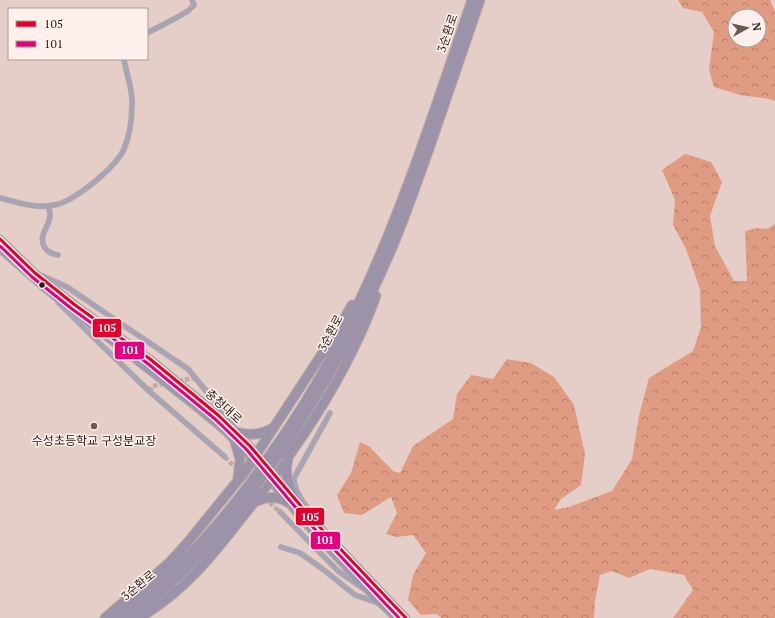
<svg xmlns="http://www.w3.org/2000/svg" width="775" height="618" viewBox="0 0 775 618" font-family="'PT Serif','Noto Sans KR',serif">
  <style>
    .forest { fill: url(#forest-crowns); fill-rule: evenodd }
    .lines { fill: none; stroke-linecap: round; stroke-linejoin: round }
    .street-tunnel { stroke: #bfaaa4; stroke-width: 4.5; stroke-dasharray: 4.5 2; stroke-linecap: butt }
    .street-casing { stroke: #bcaca6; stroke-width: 6 }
    .secondary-casing { stroke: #bcaca6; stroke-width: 9 }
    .highway-casing { stroke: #bcaca6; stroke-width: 11 }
    .street { stroke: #a6a4b5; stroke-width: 4.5 }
    .secondary { stroke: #9d9aaf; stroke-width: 7 }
    .highway { stroke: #9d93a9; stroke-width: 9 }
    .highway-bridge-casing { stroke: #bcaca6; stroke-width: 11; stroke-linecap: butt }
    .highway-bridge { stroke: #9d93a9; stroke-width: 9 }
    .bus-1-casing { stroke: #fdf0ec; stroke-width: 6 }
    .bus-2-casing { stroke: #fdf0ec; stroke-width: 6 }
    .bus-1 { stroke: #e4002b; stroke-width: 3 }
    .bus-2 { stroke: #e5007d; stroke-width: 3 }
    .bus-dot { fill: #2a1c16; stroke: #fdf0ec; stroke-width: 1.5 }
    .poi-dot { fill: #6b5a54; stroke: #fdf0ec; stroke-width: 1.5 }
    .labels { text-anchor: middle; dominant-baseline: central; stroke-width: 3; stroke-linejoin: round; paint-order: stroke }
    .street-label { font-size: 12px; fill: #2a1c16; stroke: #fdf0ec }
    .poi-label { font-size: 12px; fill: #2a1c16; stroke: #fdf0ec }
    .line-badge { stroke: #fdf0ec; stroke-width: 1.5 }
    .badge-label { font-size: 11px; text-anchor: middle; font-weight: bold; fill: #fff }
  </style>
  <defs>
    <pattern id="forest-crowns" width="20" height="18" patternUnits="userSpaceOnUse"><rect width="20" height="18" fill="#e09c83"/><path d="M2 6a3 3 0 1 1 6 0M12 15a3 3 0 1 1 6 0" fill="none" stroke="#b67e6a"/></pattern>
  </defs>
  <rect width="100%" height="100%" fill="#e4cec7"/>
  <!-- forest -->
  <g class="forest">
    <path d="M678,0H770L775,11V101L770,99L740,95L714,87L709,70L714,32L702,12L683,8ZM735,16H759V40H735Z"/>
    <path d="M685,154L711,162L722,182L710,216L715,246L734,281H747L745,231L758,228L767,229L775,224V618H673L693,590L684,575L650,569L629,578L612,571L600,575L595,601L594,618H442L436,614L421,615L408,600L413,575L426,553L413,535L396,537L386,534L397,513L391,497L362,515L344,513L337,495L351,473L360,442L369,446L393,471L400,473L413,446L453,419L457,394L471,375L493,379L507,359L531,363L554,377L574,405L585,454L581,485L561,499L554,510L569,507L612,491L632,459L639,416L649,378L693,351L701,327L700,289L686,249L673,225L675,200L662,170Z"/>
  </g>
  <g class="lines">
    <!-- street-tunnel -->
    <g class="street-tunnel">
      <path d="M149,391L153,386L194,378"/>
      <path d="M225,457L250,483"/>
      <path d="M265,498L280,512"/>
    </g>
    <defs>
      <g id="street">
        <path d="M147,33L176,18L188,11L194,5L192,0"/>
        <path d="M0,198C16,202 37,209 54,205C74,202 116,167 124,149C130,135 132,119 132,104C133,89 126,74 124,59"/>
        <path d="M49,206C49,209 50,212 50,215C50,227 37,235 45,248C48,253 53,254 58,255"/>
        <path d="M43,276L67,287L188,369L234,425L235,430"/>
        <path d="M58,302L89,333L149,391L225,457"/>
        <path d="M280,512L338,571L361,587"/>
        <path d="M314,516C305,505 294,492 294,478L330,413"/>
        <path d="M281,547L300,553L324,570L355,595L378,603"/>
      </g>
      <g id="secondary">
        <path d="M0,239L35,273L75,305L150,359L218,415L250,446L312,519L406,618"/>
        <path d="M0,249L47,290L196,407L225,431L253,460L305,523L372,595L396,618"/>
      </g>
      <g id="highway">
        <path d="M236,432C249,436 261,435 273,428"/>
        <path d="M235,442L240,459L238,479"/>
        <path d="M274,449C371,314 419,155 472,0"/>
        <path d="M279,454C324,389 361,320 392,248C406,215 417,182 429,149C446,99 463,50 480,0"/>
        <path d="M288,459C284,474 288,487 295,500"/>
        <path d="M257,501C268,496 277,496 287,502"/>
        <path d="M105,618L169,563L188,542L244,473L339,328L352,305"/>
        <path d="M114,618C169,581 212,534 251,482"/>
        <path d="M127,618C179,583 219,536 256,486"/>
        <path d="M139,618C183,593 214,554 244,515C297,449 347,376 376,296"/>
      </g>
    </defs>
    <!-- street casing -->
    <use href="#street" class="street-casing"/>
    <!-- secondary casing -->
    <use href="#secondary" class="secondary-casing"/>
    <!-- highway casing -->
    <use href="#highway" class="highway-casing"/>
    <!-- street -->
    <use href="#street" class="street"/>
    <!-- secondary -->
    <use href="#secondary" class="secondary"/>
    <!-- highway -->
    <use href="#highway" class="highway"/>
    <defs>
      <g id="highway-bridge">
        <path d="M251,482L274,449"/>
        <path d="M256,486L279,454"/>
      </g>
    </defs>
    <!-- highway-bridge casing -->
    <use href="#highway-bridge" class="highway-bridge-casing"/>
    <!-- highway-bridge -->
    <use href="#highway-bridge" class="highway-bridge"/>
    <defs>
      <path id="bus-1" d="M0,239L35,273L75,305L150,359L218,415L250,446L312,519L406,618"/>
      <path id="bus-2" d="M0,246L32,277L72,309L147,363L215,419L246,449L308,522L399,618"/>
    </defs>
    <!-- bus-1 casing -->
    <use href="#bus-1" class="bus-1-casing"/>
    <!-- bus-2 casing -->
    <use href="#bus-2" class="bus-2-casing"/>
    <!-- bus-1 -->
    <use href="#bus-1" class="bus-1"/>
    <!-- bus-2 -->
    <use href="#bus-2" class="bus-2"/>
  </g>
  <!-- markers -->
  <circle class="bus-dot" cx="42" cy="285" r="3.5"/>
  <circle class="poi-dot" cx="94" cy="426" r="4"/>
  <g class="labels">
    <!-- street labels -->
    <g class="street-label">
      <text transform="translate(447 33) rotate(-71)">3순환로</text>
      <text transform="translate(330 333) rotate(-62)">3순환로</text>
      <text transform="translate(224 406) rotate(42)">충청대로</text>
      <text transform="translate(138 585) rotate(-39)">3순환로</text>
    </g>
    <!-- poi labels -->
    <g class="poi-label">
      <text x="94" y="440">수성초등학교 구성분교장</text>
    </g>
  </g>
  <g class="line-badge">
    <rect x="92" y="318" width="30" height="20" rx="4" fill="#e4002b"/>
    <rect x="114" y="341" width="31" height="19" rx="4" fill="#e5007d"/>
    <rect x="295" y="507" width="30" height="19" rx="4" fill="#e4002b"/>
    <rect x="310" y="531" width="31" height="19" rx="4" fill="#e5007d"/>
  </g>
  <g class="badge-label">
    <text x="107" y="332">105</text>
    <text x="130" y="354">101</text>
    <text x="310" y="521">105</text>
    <text x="325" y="544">101</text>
  </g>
  <!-- legend -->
  <rect x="8" y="8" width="140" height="52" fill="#fdf0ec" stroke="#a99b96"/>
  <rect x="16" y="21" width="20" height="6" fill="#e4002b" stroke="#a99b96"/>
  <text x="44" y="28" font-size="12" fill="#2a1c16">105</text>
  <rect x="16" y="41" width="20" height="6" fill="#e5007d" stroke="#a99b96"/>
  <text x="44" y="48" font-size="12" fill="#2a1c16">101</text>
  <!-- north arrow -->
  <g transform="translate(747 28) rotate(82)"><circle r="19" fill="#fdf0ec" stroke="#a99b96"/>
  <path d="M0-3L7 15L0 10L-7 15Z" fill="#6b5a54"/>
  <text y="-6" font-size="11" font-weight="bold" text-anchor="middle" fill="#2a1c16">N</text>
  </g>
</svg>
